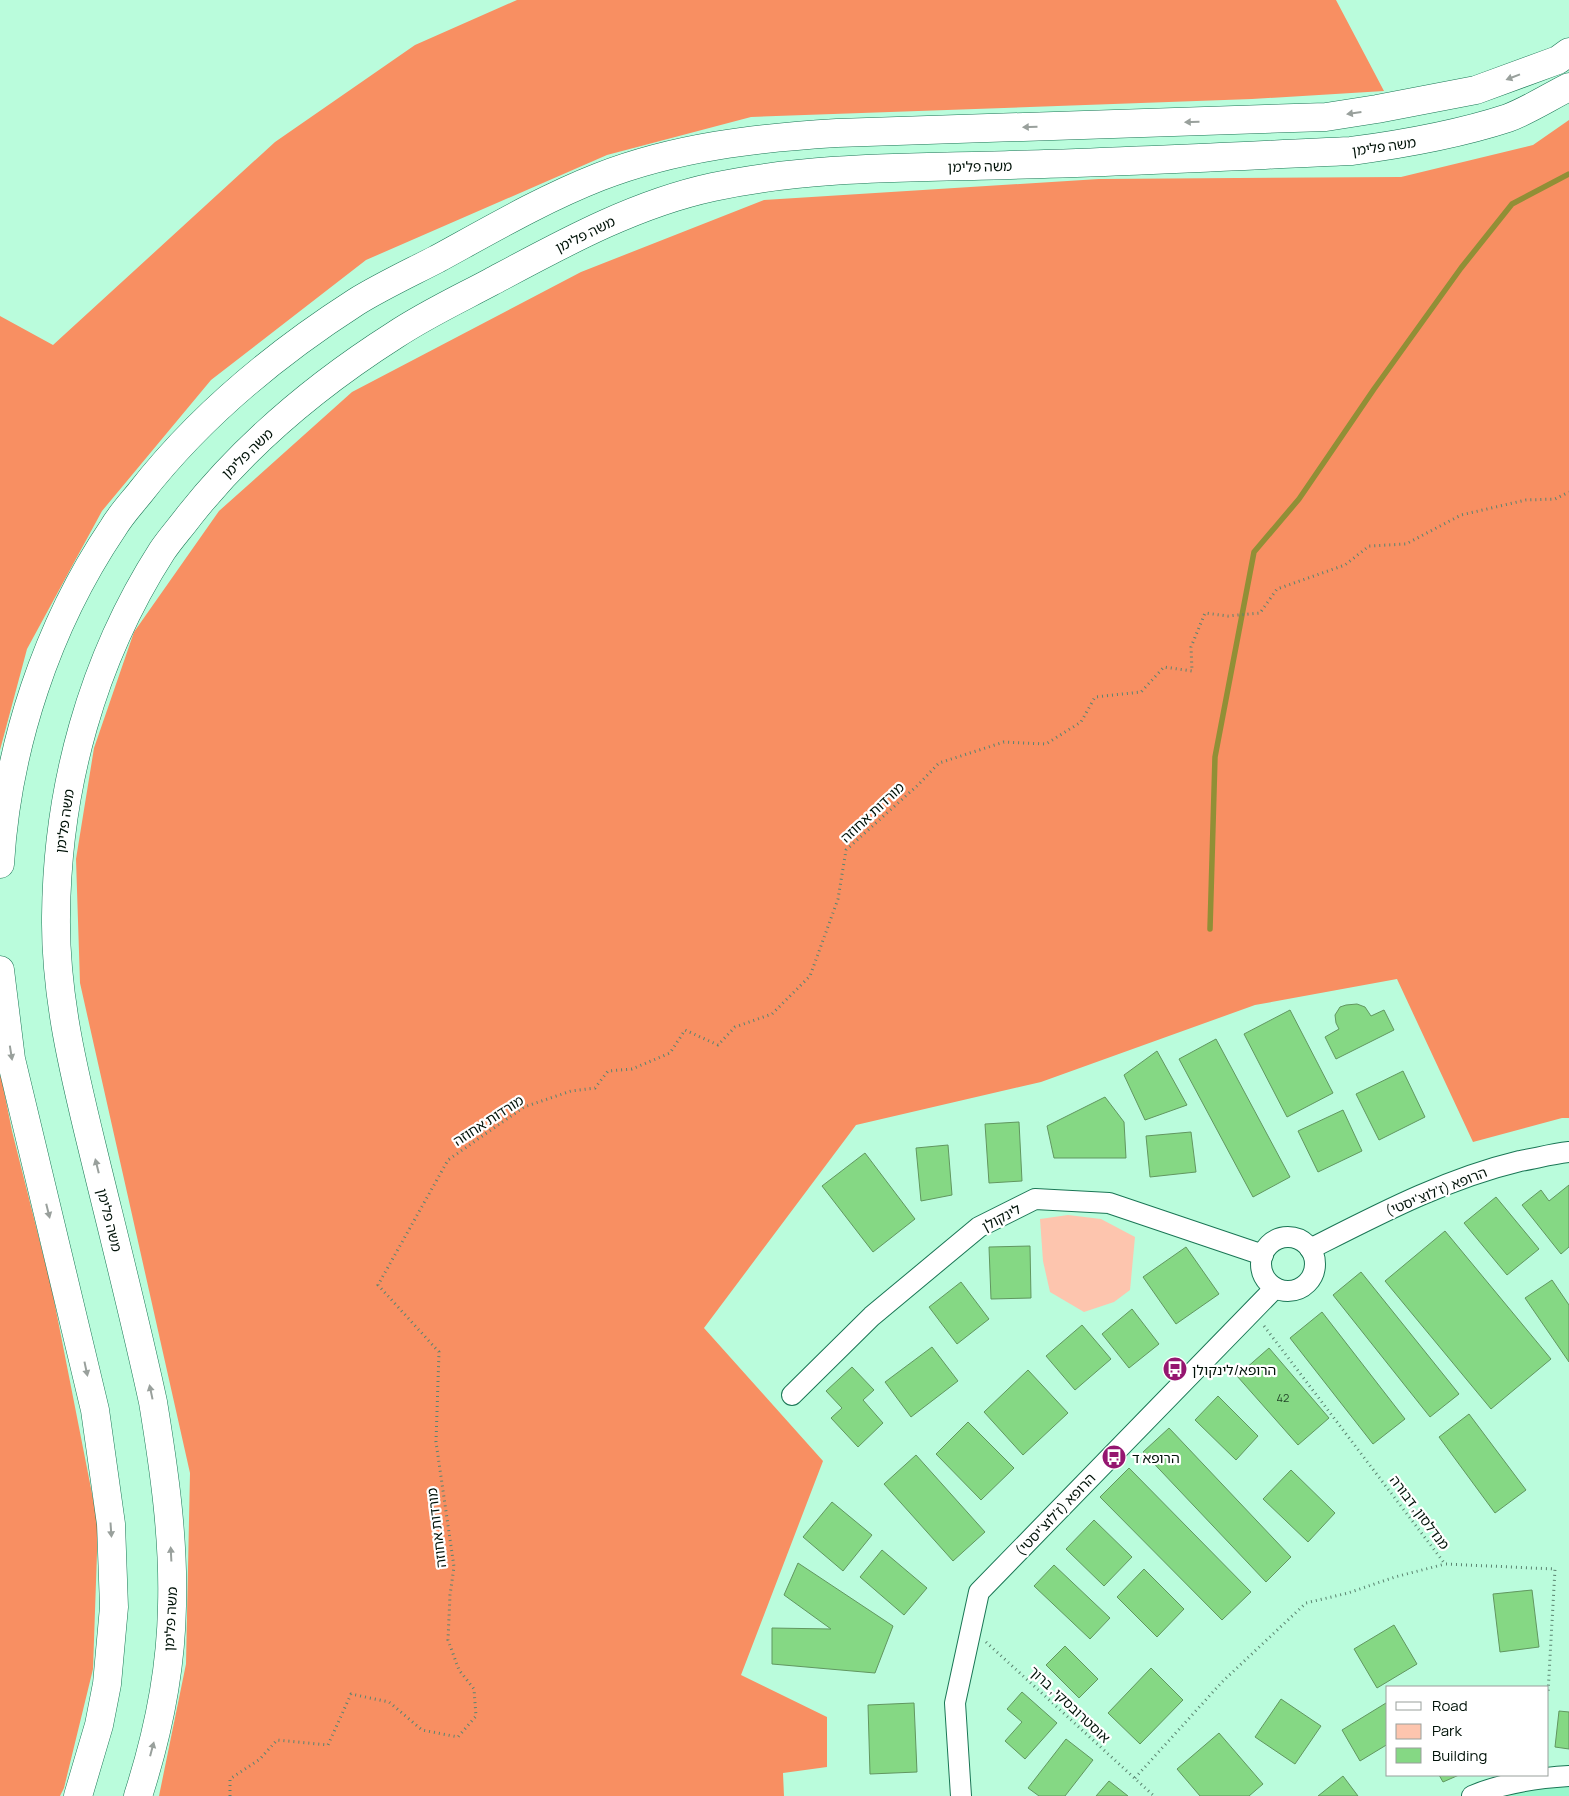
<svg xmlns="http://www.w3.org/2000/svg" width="1569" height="1796" viewBox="0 0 1569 1796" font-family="Manrope,'Noto Sans Hebrew',sans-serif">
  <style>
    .built { fill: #98f7cc }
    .green { fill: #fdc5ae }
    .forest { fill: #f88f62 }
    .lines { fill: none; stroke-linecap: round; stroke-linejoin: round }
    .stream { stroke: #918f36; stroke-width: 5.5 }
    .building { fill: #85d884; stroke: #619760 }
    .street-casing { stroke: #1a7655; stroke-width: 22 }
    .secondary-casing { stroke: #1a7655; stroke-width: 29 }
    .path { stroke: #5a836f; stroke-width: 3; stroke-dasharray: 1 4; stroke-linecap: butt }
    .street { stroke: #fff; stroke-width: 20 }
    .secondary { stroke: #fff; stroke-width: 28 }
    .oneway { fill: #99a09c }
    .labels { text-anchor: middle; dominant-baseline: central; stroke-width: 4.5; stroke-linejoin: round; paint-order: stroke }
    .number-label { font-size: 11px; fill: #214427 }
    .street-label { font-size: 14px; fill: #001208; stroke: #fff }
    .poi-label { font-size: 14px; fill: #001208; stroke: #fff; text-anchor: start }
  </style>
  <rect width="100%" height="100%" fill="#bafcdc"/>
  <!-- built -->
  <path class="built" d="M1551,1785L1569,1787V1796H1493Z"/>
  <!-- green -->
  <path class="green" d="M1068,1215L1101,1219L1135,1237L1130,1290L1114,1302L1084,1312L1050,1292L1043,1261L1040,1219Z"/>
  <!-- forest -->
  <g class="forest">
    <path d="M517,0H1336L1384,91L1252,99L751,117L607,155L366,260L211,380L102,511L27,649L0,750V316L53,345L275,142L415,45Z"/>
    <path d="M1569,120V1118H1562L1473,1142L1397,979L1255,1005L1041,1082L856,1125L704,1328L823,1461L741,1675L827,1717V1767L783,1773L784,1796H159L186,1664L190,1473L80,983L76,859L94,748L134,632L219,511L352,392L581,272L764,200L1099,179L1401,177L1533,145Z"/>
    <path d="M0,1071L12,1131L52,1290L98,1524L93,1669L64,1788L60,1796H0Z"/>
  </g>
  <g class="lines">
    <!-- stream -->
    <path class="stream" d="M1210,929L1215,757L1254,552L1299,499L1374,389L1461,268L1512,204L1569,174"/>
  </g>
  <!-- building -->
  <g class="building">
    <path d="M1357,1004L1365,1007L1371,1016L1384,1010L1394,1030L1336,1059L1325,1037L1339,1029L1336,1023L1335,1015L1340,1007L1346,1005Z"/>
    <path d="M1290,1010L1333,1093L1287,1117L1244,1034Z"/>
    <path d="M1216,1039L1290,1177L1253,1197L1179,1059Z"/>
    <path d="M1157,1051L1187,1105L1145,1120L1124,1075Z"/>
    <path d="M1403,1071L1425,1117L1379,1140L1356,1094Z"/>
    <path d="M1105,1097L1124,1122L1126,1158H1054L1047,1126Z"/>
    <path d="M1343,1110L1362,1151L1318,1172L1298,1131Z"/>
    <path d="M1019,1122L1022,1181L989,1183L985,1124Z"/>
    <path d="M1191,1132L1196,1172L1150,1177L1146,1136Z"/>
    <path d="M948,1145L952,1195L921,1201L916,1148Z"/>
    <path d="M865,1153L915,1219L873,1252L822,1186Z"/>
    <path d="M1569,1185V1247L1561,1254L1522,1205L1541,1190L1549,1201Z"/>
    <path d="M1496,1197L1539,1249L1507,1275L1464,1223Z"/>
    <path d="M1445,1231L1551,1359L1491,1409L1385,1281Z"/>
    <path d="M1030,1246L1031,1298L991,1299L989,1247Z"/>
    <path d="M1186,1247L1219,1294L1176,1324L1143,1277Z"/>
    <path d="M1361,1272L1459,1394L1430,1417L1333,1295Z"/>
    <path d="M1552,1280L1569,1305V1362L1525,1298Z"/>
    <path d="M961,1282L989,1319L957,1344L929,1307Z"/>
    <path d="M1132,1309L1159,1344L1129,1368L1102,1334Z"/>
    <path d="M1322,1312L1405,1419L1373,1444L1290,1338Z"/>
    <path d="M1082,1325L1111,1359L1075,1390L1046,1356Z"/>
    <path d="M932,1347L958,1381L911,1417L885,1382Z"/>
    <path d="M1269,1348L1329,1418L1298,1445L1237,1376Z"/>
    <path d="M852,1367L874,1390L863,1400L883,1423L858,1447L831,1418L842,1408L826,1391Z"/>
    <path d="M1028,1370L1068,1413L1023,1455L984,1412Z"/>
    <path d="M1218,1396L1258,1436L1236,1460L1195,1420Z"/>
    <path d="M1469,1414L1526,1490L1495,1513L1439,1437Z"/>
    <path d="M968,1422L1014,1468L981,1500L936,1454Z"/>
    <path d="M1169,1428L1291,1557L1266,1582L1143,1452Z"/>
    <path d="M916,1455L985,1532L953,1561L884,1484Z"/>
    <path d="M1129,1468L1251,1592L1222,1620L1100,1497Z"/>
    <path d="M1291,1470L1335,1513L1308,1542L1263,1499Z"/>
    <path d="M832,1502L872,1535L843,1571L803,1537Z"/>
    <path d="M1094,1520L1132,1557L1104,1586L1066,1549Z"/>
    <path d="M882,1550L927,1588L904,1615L860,1577Z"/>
    <path d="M798,1563L893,1626L875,1673L772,1664V1628L831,1629L784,1595Z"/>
    <path d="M1054,1565L1110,1618L1090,1639L1034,1586Z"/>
    <path d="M1144,1569L1184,1609L1157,1637L1117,1597Z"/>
    <path d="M1532,1590L1539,1647L1500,1652L1493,1594Z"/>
    <path d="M1394,1625L1417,1664L1377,1688L1354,1649Z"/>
    <path d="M1065,1646L1098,1679L1079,1698L1046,1665Z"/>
    <path d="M1151,1668L1183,1700L1140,1744L1108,1713Z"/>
    <path d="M1022,1692L1057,1723L1025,1759L1005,1741L1022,1722L1007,1709Z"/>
    <path d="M1281,1699L1321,1726L1295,1764L1255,1737Z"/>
    <path d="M914,1703L917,1772L870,1774L868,1705Z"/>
    <path d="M1386,1703L1388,1707V1744L1360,1761L1342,1730Z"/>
    <path d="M1559,1711L1569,1712V1749L1555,1747Z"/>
    <path d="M1219,1733L1263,1784L1249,1796H1200L1177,1769Z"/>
    <path d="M1066,1739L1093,1760L1065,1796H1039L1028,1788Z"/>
    <path d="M1439,1775H1459L1443,1782Z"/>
    <path d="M1343,1776L1358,1796H1318Z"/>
    <path d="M1109,1781L1128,1796H1096Z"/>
  </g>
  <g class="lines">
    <defs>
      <g id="street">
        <circle cx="1288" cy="1264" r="27"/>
        <path d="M1310,1249C1379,1214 1445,1179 1520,1161C1537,1158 1552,1154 1569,1152"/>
        <path d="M792,1395L872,1316L979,1227L1035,1199L1109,1203L1263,1255"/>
        <path d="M961,1796L955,1703L979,1592L1275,1288"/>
        <path d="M1472,1796C1502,1783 1537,1778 1569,1776"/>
      </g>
      <g id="secondary">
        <path d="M0,864C7,747 47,626 113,528C120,516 130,505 139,494C198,418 275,354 356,302C382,286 410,273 437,259C490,230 543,199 599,177C676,147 756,138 837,133L1326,117L1377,109L1476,90L1558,60L1569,52"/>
        <path d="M0,970L11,1059L95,1410L111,1524L114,1607L107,1684L99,1725L78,1796"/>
        <path d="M138,1796C158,1734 171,1671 172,1606C174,1538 164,1469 153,1402C135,1319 114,1237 94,1155C75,1077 55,998 56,917C57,788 92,660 162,551C170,539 180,528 189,516C246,444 318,384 395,335C425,315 459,299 491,282C562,244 634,204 713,187C811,166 911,168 1010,165C1123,162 1237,156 1351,151C1404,144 1456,135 1508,118C1529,110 1549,97 1569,87"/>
      </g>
    </defs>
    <!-- street casing -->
    <use href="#street" class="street-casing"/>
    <!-- secondary casing -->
    <use href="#secondary" class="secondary-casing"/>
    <!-- path -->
    <g class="path">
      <path d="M1264,1326L1445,1564L1555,1569L1548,1693"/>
      <path d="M986,1642L1154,1796"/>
      <path d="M1135,1778L1222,1682L1306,1603L1348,1593L1395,1577L1445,1564"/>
      <path d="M230,1796V1779L260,1759L277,1740L328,1745L351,1694L389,1702L422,1730L458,1737L476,1716L474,1689L459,1670L448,1640L450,1595L454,1567L436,1442L439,1352L378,1285L448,1160L524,1107L571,1091L595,1088L608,1071L632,1069L670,1053L685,1030L718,1045L735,1027L772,1014L810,976L838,899L846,850L918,785L939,763L1004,742L1046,744L1081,722L1095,697L1141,692L1164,667L1192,671L1191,647L1205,613L1228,616L1260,613L1277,589L1345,565L1369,546L1406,544L1461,515L1526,500L1555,499L1569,492"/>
    </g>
    <!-- street -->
    <use href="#street" class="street"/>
    <!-- secondary -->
    <use href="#secondary" class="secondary"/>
  </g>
  <!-- one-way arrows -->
  <defs><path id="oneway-solid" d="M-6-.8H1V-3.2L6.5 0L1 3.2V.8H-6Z" transform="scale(1.25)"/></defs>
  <g class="oneway">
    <use href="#oneway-solid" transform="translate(1513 77) rotate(159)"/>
    <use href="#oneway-solid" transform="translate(1354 113) rotate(172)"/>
    <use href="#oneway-solid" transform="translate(1192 122) rotate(178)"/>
    <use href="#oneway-solid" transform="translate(1030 127) rotate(178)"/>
    <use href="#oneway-solid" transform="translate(11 1053) rotate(81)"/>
    <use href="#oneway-solid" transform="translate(97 1166) rotate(-104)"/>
    <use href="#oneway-solid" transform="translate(48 1211) rotate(76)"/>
    <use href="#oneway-solid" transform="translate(86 1369) rotate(78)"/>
    <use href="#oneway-solid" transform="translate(151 1392) rotate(-102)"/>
    <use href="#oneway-solid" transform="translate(111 1530) rotate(86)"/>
    <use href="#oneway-solid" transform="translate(171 1554) rotate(-93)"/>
    <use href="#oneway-solid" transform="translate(152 1749) rotate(-75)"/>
  </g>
  <!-- icons -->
  <defs>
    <symbol id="bus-disc" viewBox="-11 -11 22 22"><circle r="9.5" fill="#951670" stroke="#fff"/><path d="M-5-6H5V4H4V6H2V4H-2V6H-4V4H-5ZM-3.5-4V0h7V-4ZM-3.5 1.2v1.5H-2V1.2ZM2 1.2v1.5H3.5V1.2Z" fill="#fff"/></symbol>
  </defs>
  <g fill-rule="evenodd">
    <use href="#bus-disc" x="1161" y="1355" width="28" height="28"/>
    <use href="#bus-disc" x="1100" y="1443" width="28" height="28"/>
  </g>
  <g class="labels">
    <!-- number labels -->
    <g class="number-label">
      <text x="1283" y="1397">42</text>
    </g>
    <!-- street labels -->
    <g class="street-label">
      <text transform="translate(1384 146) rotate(-8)">משה פלימן</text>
      <text transform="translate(980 166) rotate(-1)">משה פלימן</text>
      <text transform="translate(585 234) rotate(-26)">משה פלימן</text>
      <text transform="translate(247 453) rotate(-44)">משה פלימן</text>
      <text transform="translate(872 812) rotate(-43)">מורדות אחוזה</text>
      <text transform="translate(64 821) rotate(-82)">משה פלימן</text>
      <text transform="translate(488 1120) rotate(-33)">מורדות אחוזה</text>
      <text transform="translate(1436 1191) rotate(-22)">הרופא (ז'לוצ'יסטי)</text>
      <text transform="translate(1001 1217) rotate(-28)">לינקולן</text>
      <text transform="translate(110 1220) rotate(76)">משה פלימן</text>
      <text transform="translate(1420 1512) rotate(53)">מנדלסון, דבורה</text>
      <text transform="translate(1055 1514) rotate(-46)">הרופא (ז'לוצ'יסטי)</text>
      <text transform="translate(436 1528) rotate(-97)">מורדות אחוזה</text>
      <text transform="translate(170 1619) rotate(-87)">משה פלימן</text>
      <text transform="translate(1070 1704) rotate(43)">אוסטרובסקי, ברוך</text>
    </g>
    <!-- poi labels -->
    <g class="poi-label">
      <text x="1192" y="1369">הרופא/לינקולן</text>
      <text x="1132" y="1457">הרופא ד</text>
    </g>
  </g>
  <!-- legend -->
  <rect x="1386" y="1686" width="162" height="90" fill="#ffffff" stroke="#99a09c"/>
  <rect x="1396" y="1702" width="25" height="8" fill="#ffffff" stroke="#99a09c"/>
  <text x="1432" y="1711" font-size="15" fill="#001208">Road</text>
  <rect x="1396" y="1724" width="25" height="15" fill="#fdc5ae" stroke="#99a09c"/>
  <text x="1432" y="1736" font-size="15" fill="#001208">Park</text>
  <rect x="1396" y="1748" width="25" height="15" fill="#85d884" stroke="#99a09c"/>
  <text x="1432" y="1761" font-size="15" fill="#001208">Building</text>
</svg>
